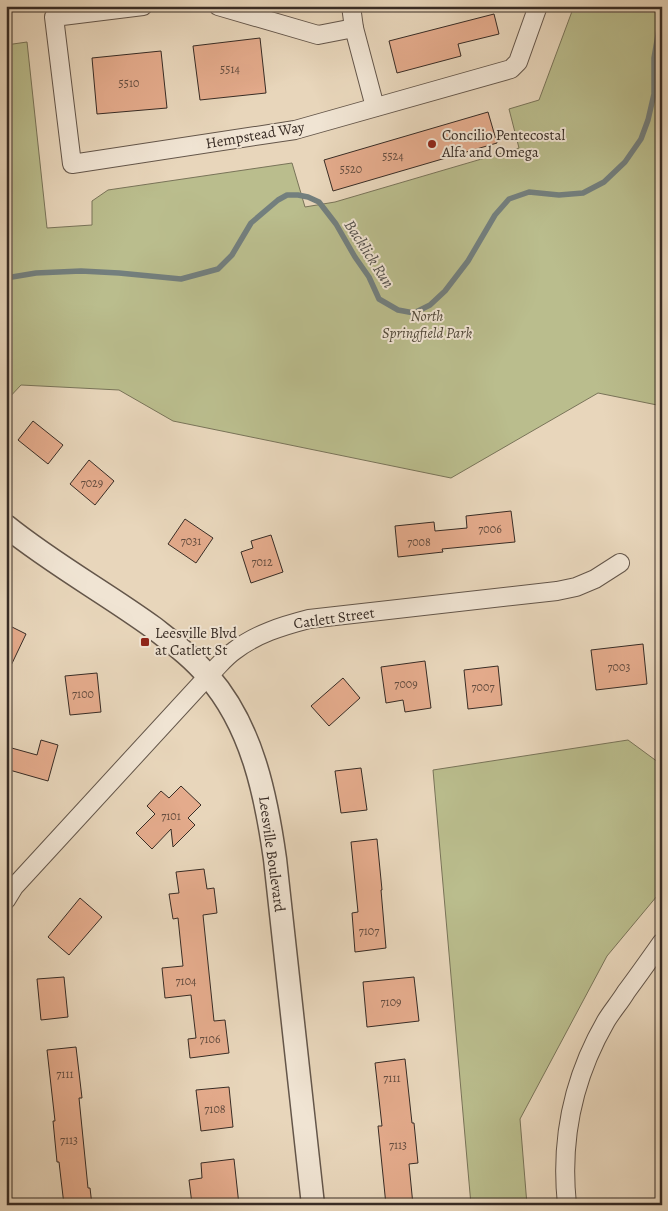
<svg xmlns="http://www.w3.org/2000/svg" width="668" height="1211" viewBox="0 0 668 1211" font-family="Alegreya,serif">
  <style>
    .green { fill: #babd8d; stroke: #797459 }
    .lines { fill: none; stroke-linecap: round; stroke-linejoin: round }
    .stream { stroke: #737f7e; stroke-width: 5.5 }
    .building { fill: #e4ab8c; stroke: #382c25 }
    .minor-casing { stroke: #64564a; stroke-width: 20 }
    .tertiary-casing { stroke: #64564a; stroke-width: 25 }
    .minor { stroke: #f0e4d3; stroke-width: 18 }
    .tertiary { stroke: #f0e4d3; stroke-width: 22 }
    .poi-dot { fill: #8f2418; stroke: #f0e4d3; stroke-width: 2 }
    .labels { text-anchor: middle; dominant-baseline: central; stroke-width: 4; stroke-linejoin: round; paint-order: stroke }
    .number-label { font-size: 12px; fill: #634c3f }
    .street-label { font-size: 15px; fill: #382c25; stroke: #f0e4d3 }
    .poi-label { font-size: 15px; fill: #382c25; stroke: #f0e4d3; text-anchor: start }
    .park-label { font-size: 15px; font-style: italic; fill: #52493a; stroke: #f0e4d3 }
    .water-label { font-size: 16px; font-style: italic; fill: #514e4a; stroke: #f0e4d3 }
  </style>
  <rect width="100%" height="100%" fill="#e8d6bb"/>
  <filter id="stains"><feTurbulence type="fractalNoise" baseFrequency=".004" numOctaves="4"/><feColorMatrix values="0 0 0 0 .2 0 0 0 0 .09 0 0 0 0 .02 0 0 0 .5 -.17"/></filter>
  <radialGradient id="worn" r=".72"><stop offset=".6" stop-color="#630" stop-opacity="0"/><stop offset="1" stop-color="#630" stop-opacity=".3"/></radialGradient>
  <!-- green -->
  <g class="green">
    <path d="M574,6H662V406L598,393L451,478L173,421L119,390L21,385L6,401V45L27,42L47,228L92,225V201L108,190L292,163L305,207L335,202L519,148L509,109L539,100Z"/>
    <path d="M628,740L662,765V890L607,956L520,1119L527,1205H471L433,770Z"/>
  </g>
  <g class="lines">
    <!-- stream -->
    <path class="stream" d="M6,278L36,273L81,271L119,273L181,279L218,269L232,255L251,223L278,200L287,195H298L308,197L319,202L336,224L355,257L369,277L379,299L398,310L414,313L430,305L445,291L468,261L495,215L509,199L529,192L559,195L583,193L604,182L625,162L641,139L648,120L654,94V58L659,29L662,19"/>
  </g>
  <!-- building -->
  <g class="building">
    <path d="M494,14L499,34L458,44L461,56L397,73L389,41Z"/>
    <path d="M260,38L266,93L200,100L193,46Z"/>
    <path d="M161,51L167,108L97,114L92,58Z"/>
    <path d="M488,112L497,143L333,191L324,160Z"/>
    <path d="M33,421L63,445L48,464L18,440Z"/>
    <path d="M89,460L114,481L95,505L70,484Z"/>
    <path d="M511,511L515,542L442,549L443,552L398,557L395,526L434,522L435,531L467,528L466,516Z"/>
    <path d="M185,519L213,538L196,563L168,544Z"/>
    <path d="M271,535L283,572L251,583L241,552L253,548L251,541Z"/>
    <path d="M6,624L26,634L6,676Z"/>
    <path d="M643,644L647,684L596,690L591,650Z"/>
    <path d="M425,661L431,708L405,712L403,700L386,703L381,667Z"/>
    <path d="M498,666L502,705L468,709L464,670Z"/>
    <path d="M97,673L101,712L70,715L65,676Z"/>
    <path d="M343,678L360,698L329,726L311,706Z"/>
    <path d="M41,740L58,745L48,781L6,769V756L8,747L37,755Z"/>
    <path d="M361,768L367,810L341,813L335,771Z"/>
    <path d="M181,786L201,805L188,818L195,825L173,847L171,829L152,849L136,833L155,814L147,806L161,791L169,798Z"/>
    <path d="M377,839L382,890H381L386,948L355,952L352,913L358,912L351,842Z"/>
    <path d="M204,869L207,889L214,888L217,913L203,915L214,1021L225,1020L229,1053L190,1058L188,1039L196,1038L191,995L165,998L162,968L183,966L178,918L173,919L169,894L179,893L176,872Z"/>
    <path d="M80,898L102,917L69,955L48,937Z"/>
    <path d="M64,977L68,1017L41,1020L37,979Z"/>
    <path d="M414,977L419,1021L367,1027L363,982Z"/>
    <path d="M76,1047L82,1098H79L88,1188H90L92,1205H64L59,1162H57L53,1121H55L47,1050Z"/>
    <path d="M405,1059L412,1123H414L418,1163L409,1164L413,1205H386L378,1126H382L375,1063Z"/>
    <path d="M229,1087L233,1127L201,1131L196,1090Z"/>
    <path d="M234,1159L239,1205H218V1202L192,1204L189,1180L202,1178L201,1163Z"/>
  </g>
  <g class="lines">
    <defs>
      <g id="minor">
        <path d="M143,6L54,17L72,164L295,130L511,69L518,62L538,6"/>
        <path d="M218,6L318,35L354,28"/>
        <path d="M351,6L354,28L375,107"/>
        <path d="M6,900L14,887L208,676C217,668 224,658 234,651C256,634 282,626 309,619L557,591L576,587L595,579L620,563"/>
        <path d="M567,1205C560,1139 573,1078 606,1021C612,1011 620,1002 626,992C638,976 650,959 662,942"/>
      </g>
      <path id="tertiary" d="M6,526C53,564 106,593 154,628C173,643 192,657 208,676C252,726 266,795 275,859L313,1205"/>
    </defs>
    <!-- minor casing -->
    <use href="#minor" class="minor-casing"/>
    <!-- tertiary casing -->
    <use href="#tertiary" class="tertiary-casing"/>
    <!-- minor -->
    <use href="#minor" class="minor"/>
    <!-- tertiary -->
    <use href="#tertiary" class="tertiary"/>
  </g>
  <!-- markers -->
  <g class="poi-dot">
    <circle cx="432" cy="144" r="5"/>
    <rect x="140" y="637" width="10" height="10" rx="2.5"/>
  </g>
  <g class="labels">
    <!-- number labels -->
    <g class="number-label">
      <text x="230" y="69">5514</text>
      <text x="129" y="83">5510</text>
      <text x="393" y="156">5524</text>
      <text x="351" y="169">5520</text>
      <text x="92" y="483">7029</text>
      <text x="490" y="529">7006</text>
      <text x="191" y="541">7031</text>
      <text x="419" y="542">7008</text>
      <text x="262" y="562">7012</text>
      <text x="619" y="667">7003</text>
      <text x="406" y="684">7009</text>
      <text x="483" y="687">7007</text>
      <text x="83" y="694">7100</text>
      <text x="171" y="816">7101</text>
      <text x="369" y="931">7107</text>
      <text x="186" y="981">7104</text>
      <text x="391" y="1002">7109</text>
      <text x="210" y="1039">7106</text>
      <text x="65" y="1074">7111</text>
      <text x="392" y="1078">7111</text>
      <text x="215" y="1109">7108</text>
      <text x="69" y="1140">7113</text>
      <text x="398" y="1145">7113</text>
    </g>
    <!-- street labels -->
    <g class="street-label">
      <text transform="translate(255 135) rotate(-10)">Hempstead Way</text>
      <text transform="translate(334 618) rotate(-8)">Catlett Street</text>
      <text transform="translate(272 854) rotate(82)">Leesville Boulevard</text>
    </g>
    <!-- poi labels -->
    <g class="poi-label">
      <text x="442" y="135">Concilio Pentecostal<tspan x="442" dy="17">Alfa and Omega</tspan></text>
      <text x="155" y="633">Leesville Blvd<tspan x="155" dy="17">at Catlett St</tspan></text>
    </g>
    <!-- park labels -->
    <g class="park-label">
      <text x="427" y="316">North<tspan x="427" dy="17">Springfield Park</tspan></text>
    </g>
    <!-- water labels -->
    <g class="water-label">
      <text transform="translate(369 254) rotate(57)">Backlick Run</text>
    </g>
  </g>
  <!-- margin -->
  <rect width="668" height="1211" fill="none" stroke="#e8d6bb" stroke-width="25"/>
  <rect x="8" y="8" width="653" height="1196" fill="none" stroke="#382c25" stroke-width="2.5"/>
  <rect x="12" y="12" width="643" height="1186" fill="none" stroke="#382c25"/>
  <rect width="100%" height="100%" filter="url(#stains)"/>
  <rect width="100%" height="100%" fill="url(#worn)"/>
</svg>
